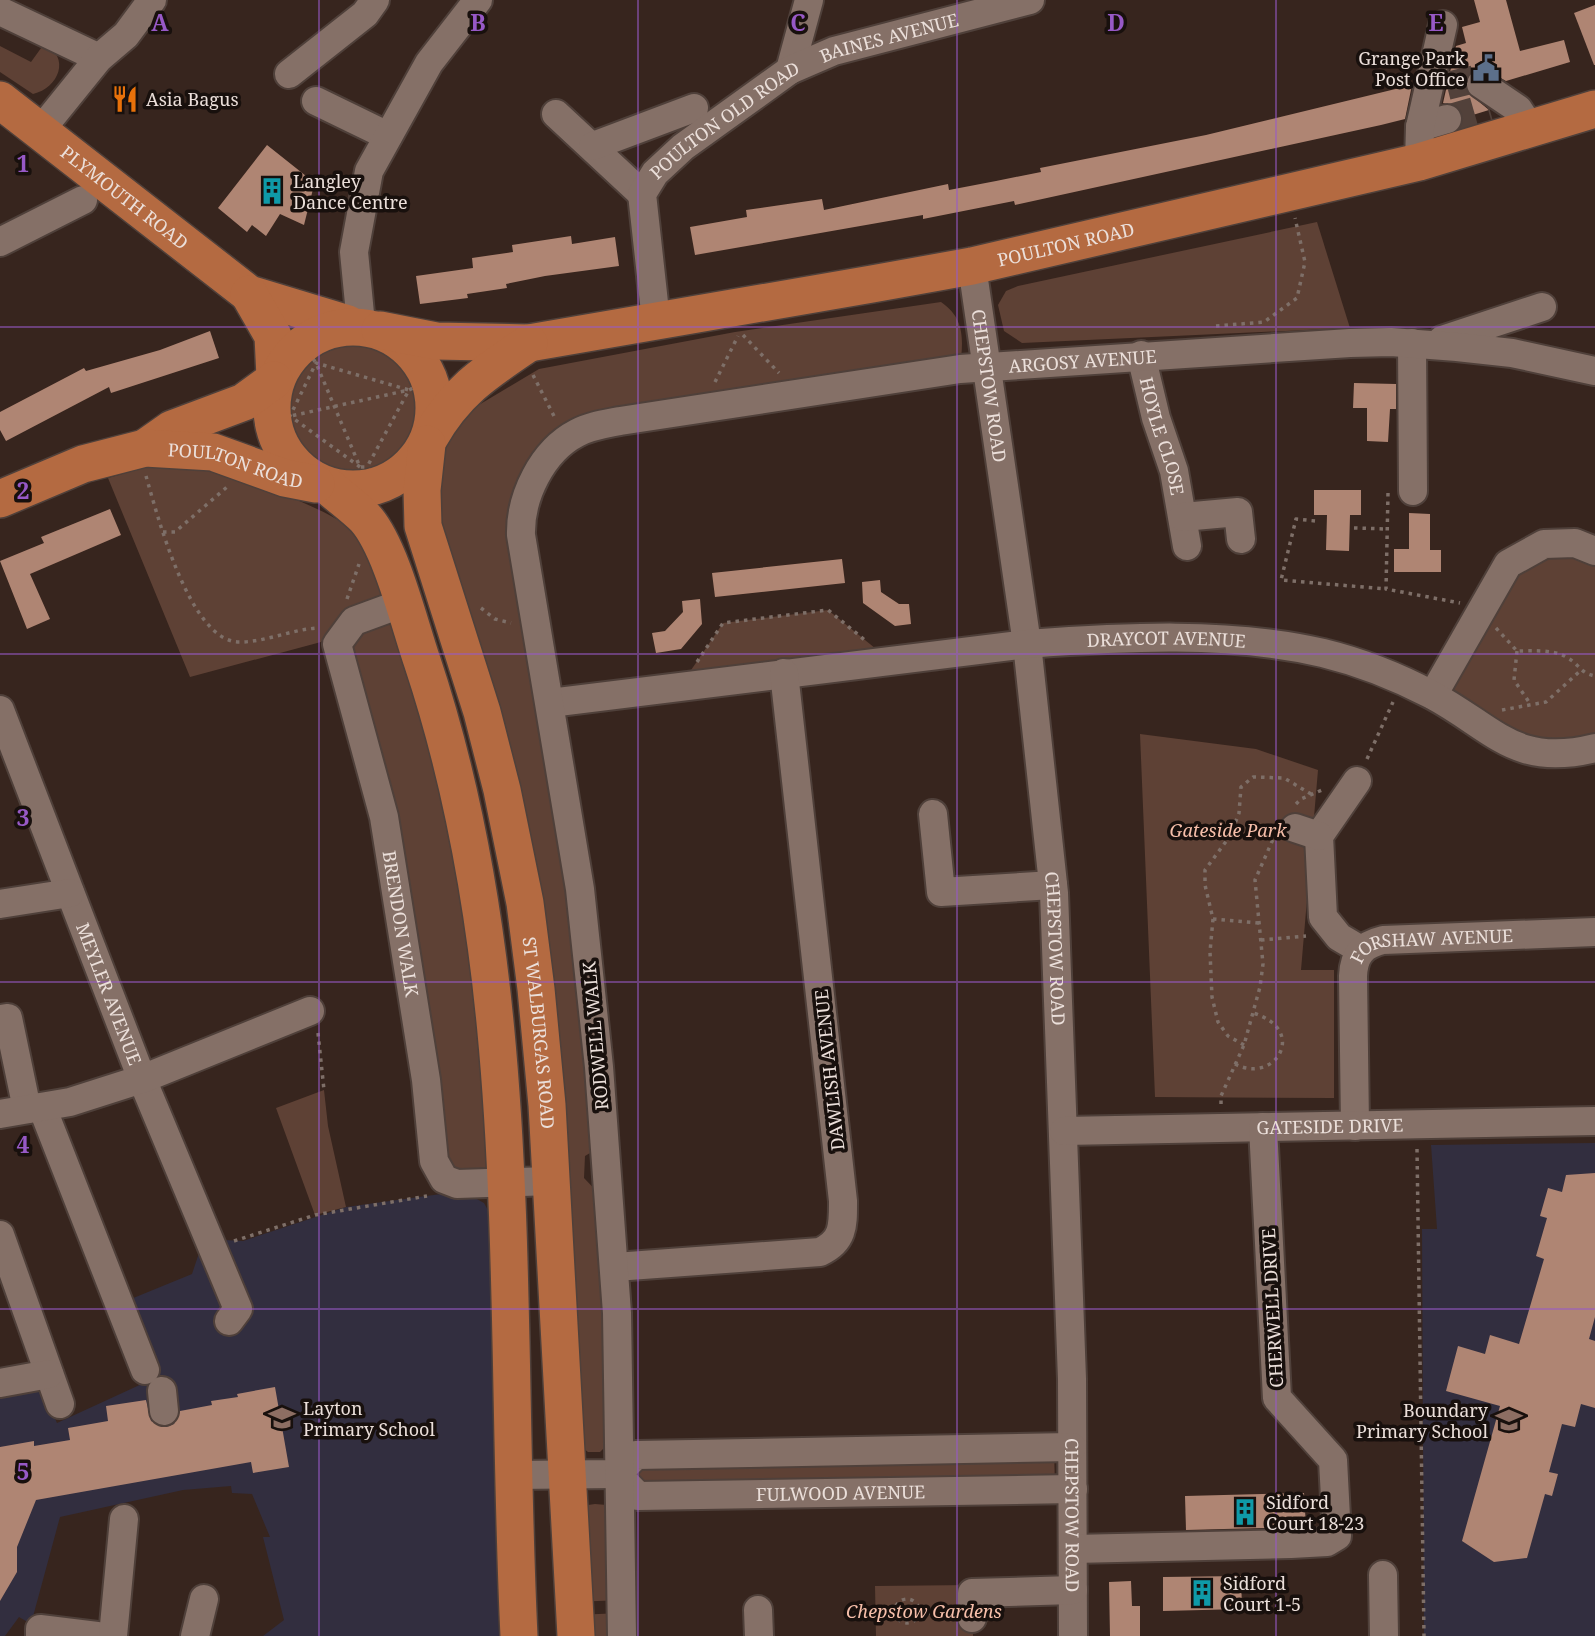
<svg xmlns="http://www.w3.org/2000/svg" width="1595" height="1636" viewBox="0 0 1595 1636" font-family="'Noto Serif',serif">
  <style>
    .education { fill: #322e3f }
    .green { fill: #5e4135 }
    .building { fill: #af8573 }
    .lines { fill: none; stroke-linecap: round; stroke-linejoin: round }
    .minor-tunnel { stroke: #52413a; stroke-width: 28; stroke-dasharray: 28 14; stroke-linecap: butt }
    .minor-casing { stroke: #4f403a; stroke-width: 32 }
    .major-casing { stroke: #4f403a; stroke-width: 40 }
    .path { stroke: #7e6f68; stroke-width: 3.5; stroke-dasharray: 3.5 5; stroke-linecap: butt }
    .minor { stroke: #857067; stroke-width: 28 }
    .major { stroke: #b46a41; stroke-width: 37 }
    .grid { fill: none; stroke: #9759c6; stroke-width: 2; stroke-opacity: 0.55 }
    .labels { text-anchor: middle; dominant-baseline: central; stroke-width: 7; stroke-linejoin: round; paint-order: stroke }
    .street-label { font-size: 18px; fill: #ebdfda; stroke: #18100d }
    .poi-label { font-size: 18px; fill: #ebdfda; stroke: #18100d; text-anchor: start }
    .park-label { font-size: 18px; font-style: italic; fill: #f7bfaa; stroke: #18100d }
    .grid-label { font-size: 23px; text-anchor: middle; font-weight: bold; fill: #9759c6; stroke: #18100d; stroke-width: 7; stroke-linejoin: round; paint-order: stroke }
  </style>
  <rect width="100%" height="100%" fill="#37251e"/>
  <!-- education -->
  <g class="education">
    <path d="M1595,1143V1636H1424L1422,1229H1437L1431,1145Z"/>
    <path d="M441,1194L475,1198L484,1203L490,1214L499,1636H263L284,1620L263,1537H270L252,1494L232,1493L231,1486L183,1490L60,1517L31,1624L19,1617L5,1636H0V1386L38,1380L57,1423L157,1377L126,1301L192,1274L200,1250L224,1240L243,1241L346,1207Z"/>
  </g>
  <!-- green -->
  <g class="green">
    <path d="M44,44C71,57 59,88 33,94L0,72V46L31,62Z"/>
    <path d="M1317,222L1350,328L1022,343L1004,331L998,305L1006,291L1018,286Z"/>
    <path d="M941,302C966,319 963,341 960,369L577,433L521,520L600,1147L585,1156L584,1178L607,1202L618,1434L600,1452H588L566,1435L547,1105L448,604L432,450L467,412L539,369L735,332Z"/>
    <path d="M345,338C397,341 443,387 414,440C403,460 387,473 364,476C280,489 251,353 345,338Z"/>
    <path d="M189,465C222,471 344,511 360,538C370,555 374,576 382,593C364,613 340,623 321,642L190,677L108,478L143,468Z"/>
    <path d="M1544,551L1595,559V734C1539,757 1490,721 1445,691L1515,566Z"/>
    <path d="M828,610L881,653L685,679L723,623Z"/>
    <path d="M384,621L398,631L456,838L496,1159L482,1178L444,1179L349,651L353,633Z"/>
    <path d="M1140,734L1256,749L1318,770L1301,970H1334V1098L1155,1097Z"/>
    <path d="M324,1090L328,1126L346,1207L315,1215L276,1108Z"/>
    <path d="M1054,1447L1055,1490L638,1496L636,1455Z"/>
    <path d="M595,1504L619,1506L622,1600L574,1602L581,1506Z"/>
    <path d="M972,1585L973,1636H876L875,1586Z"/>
    <path d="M622,1613V1636H576L575,1615Z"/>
  </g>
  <!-- building -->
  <g class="building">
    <path d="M1474,0H1506L1520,51L1564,40L1570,62L1506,81L1483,68L1473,69L1467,75L1466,91L1489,110L1463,118L1458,107L1443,103L1456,46L1466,43L1462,27L1480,22Z"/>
    <path d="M1595,5V65H1594L1574,13Z"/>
    <path d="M1412,85L1405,119L1381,125L1015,205L1014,201L923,219V215L695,255L690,227L747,217L746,210L822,199L824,210L948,184L949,190L996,181L1041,172L1040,168L1206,135Z"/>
    <path d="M267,145L306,176L316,177L304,225L280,214L266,236L252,225L247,232L218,208Z"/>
    <path d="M571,236L572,244L615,237L619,266L545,276L506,284L507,288L467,294L468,298L420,304L416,276L473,268L472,258L513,252L512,245Z"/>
    <path d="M210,331L219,358L111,393L109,387L6,441L0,430V412L84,368L86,371L160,350Z"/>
    <path d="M1354,383L1396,384V409H1390L1388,442L1367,441V408H1353Z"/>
    <path d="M1314,490H1361V515H1350L1349,551L1326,550L1327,515H1314Z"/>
    <path d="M110,509L121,535L30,574L50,619L27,629L0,561L44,543L41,537Z"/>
    <path d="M1409,513L1430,514V550H1441V572H1394V549H1409Z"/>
    <path d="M842,559L845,583L715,597L712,573Z"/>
    <path d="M880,580L881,592L899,604H909L911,624L895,626L863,603L862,582Z"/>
    <path d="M700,599L702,624L681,649L656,653L652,633L665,631L683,612L682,601Z"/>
    <path d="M1595,1173V1317L1589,1339L1595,1341V1408L1581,1404L1575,1427L1562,1424L1549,1472L1558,1474L1552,1496L1545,1494L1527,1558L1494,1562L1462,1541L1500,1406L1446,1391L1458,1346L1485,1354L1490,1335L1519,1344L1544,1259L1536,1256L1547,1218L1540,1216L1548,1188L1562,1192L1566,1175Z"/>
    <path d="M275,1387L289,1467L253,1473L251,1462L36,1500L17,1547V1572L0,1601V1447L34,1441V1446L70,1440L68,1428L108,1421L106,1406L146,1400L151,1421L166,1427L174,1424L180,1411L212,1405L211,1401L238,1397L237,1394Z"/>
    <path d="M1304,1493L1306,1527L1186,1530L1185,1496Z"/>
    <path d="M1241,1576L1242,1609L1163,1611V1577Z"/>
    <path d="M1131,1581L1132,1606H1140V1636H1110L1109,1582Z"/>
  </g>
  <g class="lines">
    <!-- minor-tunnel -->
    <g class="minor-tunnel">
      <path d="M1447,86L1475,79L1481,84"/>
      <path d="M1447,119L1489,107"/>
    </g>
    <defs>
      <g id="minor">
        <path d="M0,11L99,58"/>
        <path d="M790,70L809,0"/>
        <path d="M289,74L365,14L375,0"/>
        <path d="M1481,84L1518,109L1531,129"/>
        <path d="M316,101L388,136"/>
        <path d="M556,114L642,194"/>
        <path d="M1420,127L1447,119"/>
        <path d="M40,131L99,58L126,35L152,0"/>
        <path d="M593,146L694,108"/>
        <path d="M1419,162L1420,127L1443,25"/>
        <path d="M0,242L83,200"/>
        <path id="s1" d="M972,266L1027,644L1054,893L1072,1379L1073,1636"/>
        <path id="s2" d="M656,321L642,194L655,173L683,147L790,70L834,51L1030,0"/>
        <path d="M361,324L354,252L369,171L429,63L478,0"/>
        <path d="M1442,340L1542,307"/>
        <path d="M1412,343L1413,491"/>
        <path id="s3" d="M1141,355L1156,418L1174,471L1187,546"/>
        <path d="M1183,517L1238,512L1241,539"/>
        <path id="s4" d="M403,603L354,621L337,644L384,817L426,1080L434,1161L444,1179L457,1184L551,1181"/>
        <path d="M1433,695L1508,564L1544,544L1575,543L1595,551"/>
        <path id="s5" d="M550,703L1027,644C1125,637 1227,631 1323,653C1360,662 1398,677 1432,695C1495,729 1515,768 1595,748"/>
        <path id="s6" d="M0,710L142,1079L238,1309L229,1321"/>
        <path d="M1357,781L1319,836L1323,917L1339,937L1361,950"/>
        <path d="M933,814L941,892L1053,885"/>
        <path d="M1295,828L1319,836"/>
        <path d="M0,904L70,893"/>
        <path d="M0,1019L8,1018L27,1109"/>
        <path d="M42,1107L145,1370"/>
        <path d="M0,1114L70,1102L142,1079L310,1011"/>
        <path id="s7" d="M1355,1126L1353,976C1354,955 1362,945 1383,940L1595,932"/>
        <path id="s8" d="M1064,1131L1595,1121"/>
        <path d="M0,1235L60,1404"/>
        <path d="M615,1267L820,1252C844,1241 843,1225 843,1201L784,673"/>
        <path d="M0,1383L49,1374"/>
        <path d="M162,1391L164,1411"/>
        <path id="s9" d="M617,1474L638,1496L1073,1489"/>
        <path d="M512,1475L617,1474L636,1455L1072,1447"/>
        <path d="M1073,1549L1291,1544L1327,1542L1337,1536L1333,1460L1277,1398L1263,1127"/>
        <path d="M1383,1575L1384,1636"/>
        <path d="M758,1610L759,1636"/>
        <path d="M972,1618V1593L1073,1590"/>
        <path d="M40,1636V1629L97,1636"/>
        <path d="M113,1636L124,1519"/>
        <path d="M195,1636L204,1599"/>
        <path id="s10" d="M622,1636L617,1313L599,1067L580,889L521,535C520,497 542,451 577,433C590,426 605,424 620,421L960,369L1350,343L1391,342L1457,347L1512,353L1595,371"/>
      </g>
      <g id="major">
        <path id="s11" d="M0,100L249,294L348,324"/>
        <path d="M249,294L273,336L275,377"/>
        <circle cx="353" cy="408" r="81"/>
        <path id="s12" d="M380,330L436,341L529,343L872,284L972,266L1419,162L1595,109"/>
        <path d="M430,437C456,391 486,372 529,343"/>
        <path id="s13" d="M427,444L422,490L423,526L482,712L502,790L525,903L536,989L547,1105L576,1636"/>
        <path d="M145,448L172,429L244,402L274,380"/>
        <path d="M329,487C340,497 354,507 365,518C391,547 409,623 422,661C528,978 503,1308 519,1636"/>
        <path id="s14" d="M0,499L83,464L145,448L213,452L285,478L316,484"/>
      </g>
    </defs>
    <!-- minor casing -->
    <use href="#minor" class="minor-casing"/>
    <!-- major casing -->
    <use href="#major" class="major-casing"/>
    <!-- path -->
    <g class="path">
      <path d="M1216,326L1264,322L1297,298L1305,262L1295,218"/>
      <path d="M743,335L779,373"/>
      <path d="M303,345L316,363L360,467H367L376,487"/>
      <path d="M533,375L555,418"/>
      <path d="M715,382L738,336"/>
      <path d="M268,421L409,390L439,375"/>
      <path d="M360,467L290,416L316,363L409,390L367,467"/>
      <path d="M146,476C157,514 190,643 240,642C266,642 292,629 319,628"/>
      <path d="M1388,493L1386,589L1460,603"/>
      <path d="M1315,521L1296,519L1281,580L1386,589"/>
      <path d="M1354,528L1387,529"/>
      <path d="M163,532H175L227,487"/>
      <path d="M347,599L359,564"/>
      <path d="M481,608L495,619L511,623"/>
      <path d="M1496,628L1517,651C1532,651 1555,649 1568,658C1580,665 1580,673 1595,676"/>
      <path d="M1517,651L1514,680L1531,705"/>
      <path d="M697,662L723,623L828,610L866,641"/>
      <path d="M1502,710L1546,702L1579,672"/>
      <path d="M1367,759L1393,702"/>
      <path d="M1296,804L1301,799L1322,790"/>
      <path d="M1213,919L1259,923"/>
      <path d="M1261,940L1306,936"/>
      <path d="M318,1033L324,1090"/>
      <path d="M1244,1045L1228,1036L1218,1022L1212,997L1210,952L1213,919L1205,885V870L1230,836L1239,813L1241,787L1253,777L1284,778L1311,794"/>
      <path d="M1235,1064C1275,1085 1309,1030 1253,1013"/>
      <path d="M1221,1104V1096L1244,1045L1260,987L1263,964L1255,880L1274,837"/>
      <path d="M1417,1149L1424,1636"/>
      <path d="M234,1241L315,1215L427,1196"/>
      <circle cx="907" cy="1611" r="12"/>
      <path d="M919,1613H948"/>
    </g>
    <!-- minor -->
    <use href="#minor" class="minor"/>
    <!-- major -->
    <use href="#major" class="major"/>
  </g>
  <!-- grid -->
  <path class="grid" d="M319,0V1636M638,0V1636M957,0V1636M1276,0V1636M0,327H1595M0,654H1595M0,982H1595M0,1309H1595"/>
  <!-- icons -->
  <defs>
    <symbol id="civic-bare" viewBox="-9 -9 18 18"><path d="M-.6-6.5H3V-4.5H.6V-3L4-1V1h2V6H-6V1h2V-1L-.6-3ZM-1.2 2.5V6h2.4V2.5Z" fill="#5c6f8a" stroke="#18100d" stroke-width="2.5" paint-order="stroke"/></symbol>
    <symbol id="restaurant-bare" viewBox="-9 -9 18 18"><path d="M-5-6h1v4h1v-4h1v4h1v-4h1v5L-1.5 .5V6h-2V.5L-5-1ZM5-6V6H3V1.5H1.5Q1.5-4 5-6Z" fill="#e8710a" stroke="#18100d" stroke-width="2.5" paint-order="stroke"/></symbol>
    <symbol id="building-bare" viewBox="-9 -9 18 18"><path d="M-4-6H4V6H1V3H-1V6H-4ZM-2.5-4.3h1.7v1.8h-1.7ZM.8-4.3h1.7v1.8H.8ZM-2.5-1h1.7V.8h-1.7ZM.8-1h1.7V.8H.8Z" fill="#0f9aa8" stroke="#18100d" stroke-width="2.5" paint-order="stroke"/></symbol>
    <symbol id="school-bare" viewBox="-9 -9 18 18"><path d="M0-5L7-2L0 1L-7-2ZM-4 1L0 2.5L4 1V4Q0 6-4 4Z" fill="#8d6e63" stroke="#18100d" stroke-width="2.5" paint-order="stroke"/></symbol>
  </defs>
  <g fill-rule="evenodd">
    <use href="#civic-bare" x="1467" y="49" width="38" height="38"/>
    <use href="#restaurant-bare" x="106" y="80" width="38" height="38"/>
    <use href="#building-bare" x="253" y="172" width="38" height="38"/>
    <use href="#school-bare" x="263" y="1399" width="38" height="38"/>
    <use href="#school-bare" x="1490" y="1401" width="38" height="38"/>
    <use href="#building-bare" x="1226" y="1493" width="38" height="38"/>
    <use href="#building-bare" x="1183" y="1574" width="38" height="38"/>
  </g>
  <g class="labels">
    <!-- street labels -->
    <g class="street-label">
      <text stroke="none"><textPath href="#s2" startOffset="427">BAINES AVENUE</textPath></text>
      <text stroke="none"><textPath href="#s2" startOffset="240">POULTON OLD ROAD</textPath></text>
      <text stroke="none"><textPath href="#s11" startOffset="158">PLYMOUTH ROAD</textPath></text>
      <text stroke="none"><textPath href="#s12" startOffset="696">POULTON ROAD</textPath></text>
      <text stroke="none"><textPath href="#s10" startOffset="1741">ARGOSY AVENUE</textPath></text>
      <text stroke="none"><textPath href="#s1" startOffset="121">CHEPSTOW ROAD</textPath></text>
      <text stroke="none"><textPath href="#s3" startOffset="84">HOYLE CLOSE</textPath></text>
      <text stroke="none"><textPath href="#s14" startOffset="247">POULTON ROAD</textPath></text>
      <text stroke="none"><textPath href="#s5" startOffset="620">DRAYCOT AVENUE</textPath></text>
      <text stroke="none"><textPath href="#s4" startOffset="368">BRENDON WALK</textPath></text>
      <text stroke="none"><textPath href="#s1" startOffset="688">CHEPSTOW ROAD</textPath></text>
      <text stroke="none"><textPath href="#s7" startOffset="248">FORSHAW AVENUE</textPath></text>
      <text stroke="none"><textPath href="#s6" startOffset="304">MEYLER AVENUE</textPath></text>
      <text stroke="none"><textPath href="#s13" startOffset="604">ST WALBURGAS ROAD</textPath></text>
      <text transform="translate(595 1036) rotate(-95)">RODWELL WALK</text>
      <text transform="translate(829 1070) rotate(-96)">DAWLISH AVENUE</text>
      <text stroke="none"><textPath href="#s8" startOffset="266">GATESIDE DRIVE</textPath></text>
      <text transform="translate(1272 1308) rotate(-93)">CHERWELL DRIVE</text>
      <text stroke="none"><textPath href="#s9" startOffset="233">FULWOOD AVENUE</textPath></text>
      <text stroke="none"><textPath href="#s1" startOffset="1255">CHEPSTOW ROAD</textPath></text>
    </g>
    <!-- poi labels -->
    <g class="poi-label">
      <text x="1465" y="58" text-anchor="end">Grange Park<tspan x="1465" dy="21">Post Office</tspan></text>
      <text x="146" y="99">Asia Bagus</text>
      <text x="293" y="181">Langley<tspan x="293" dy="21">Dance Centre</tspan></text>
      <text x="303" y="1408">Layton<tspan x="303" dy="21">Primary School</tspan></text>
      <text x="1488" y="1410" text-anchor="end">Boundary<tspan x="1488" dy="21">Primary School</tspan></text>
      <text x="1266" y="1502">Sidford<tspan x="1266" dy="21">Court 18-23</tspan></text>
      <text x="1223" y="1583">Sidford<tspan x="1223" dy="21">Court 1-5</tspan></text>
    </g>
    <!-- park labels -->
    <g class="park-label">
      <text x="1228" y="830">Gateside Park</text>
      <text x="924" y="1611">Chepstow Gardens</text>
    </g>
  </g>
  <g class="grid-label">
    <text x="160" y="31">A</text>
    <text x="478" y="31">B</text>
    <text x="798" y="31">C</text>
    <text x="1116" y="31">D</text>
    <text x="1436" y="31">E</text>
    <text x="23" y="172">1</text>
    <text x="23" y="499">2</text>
    <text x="23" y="826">3</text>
    <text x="23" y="1153">4</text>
    <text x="23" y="1480">5</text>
  </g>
</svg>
